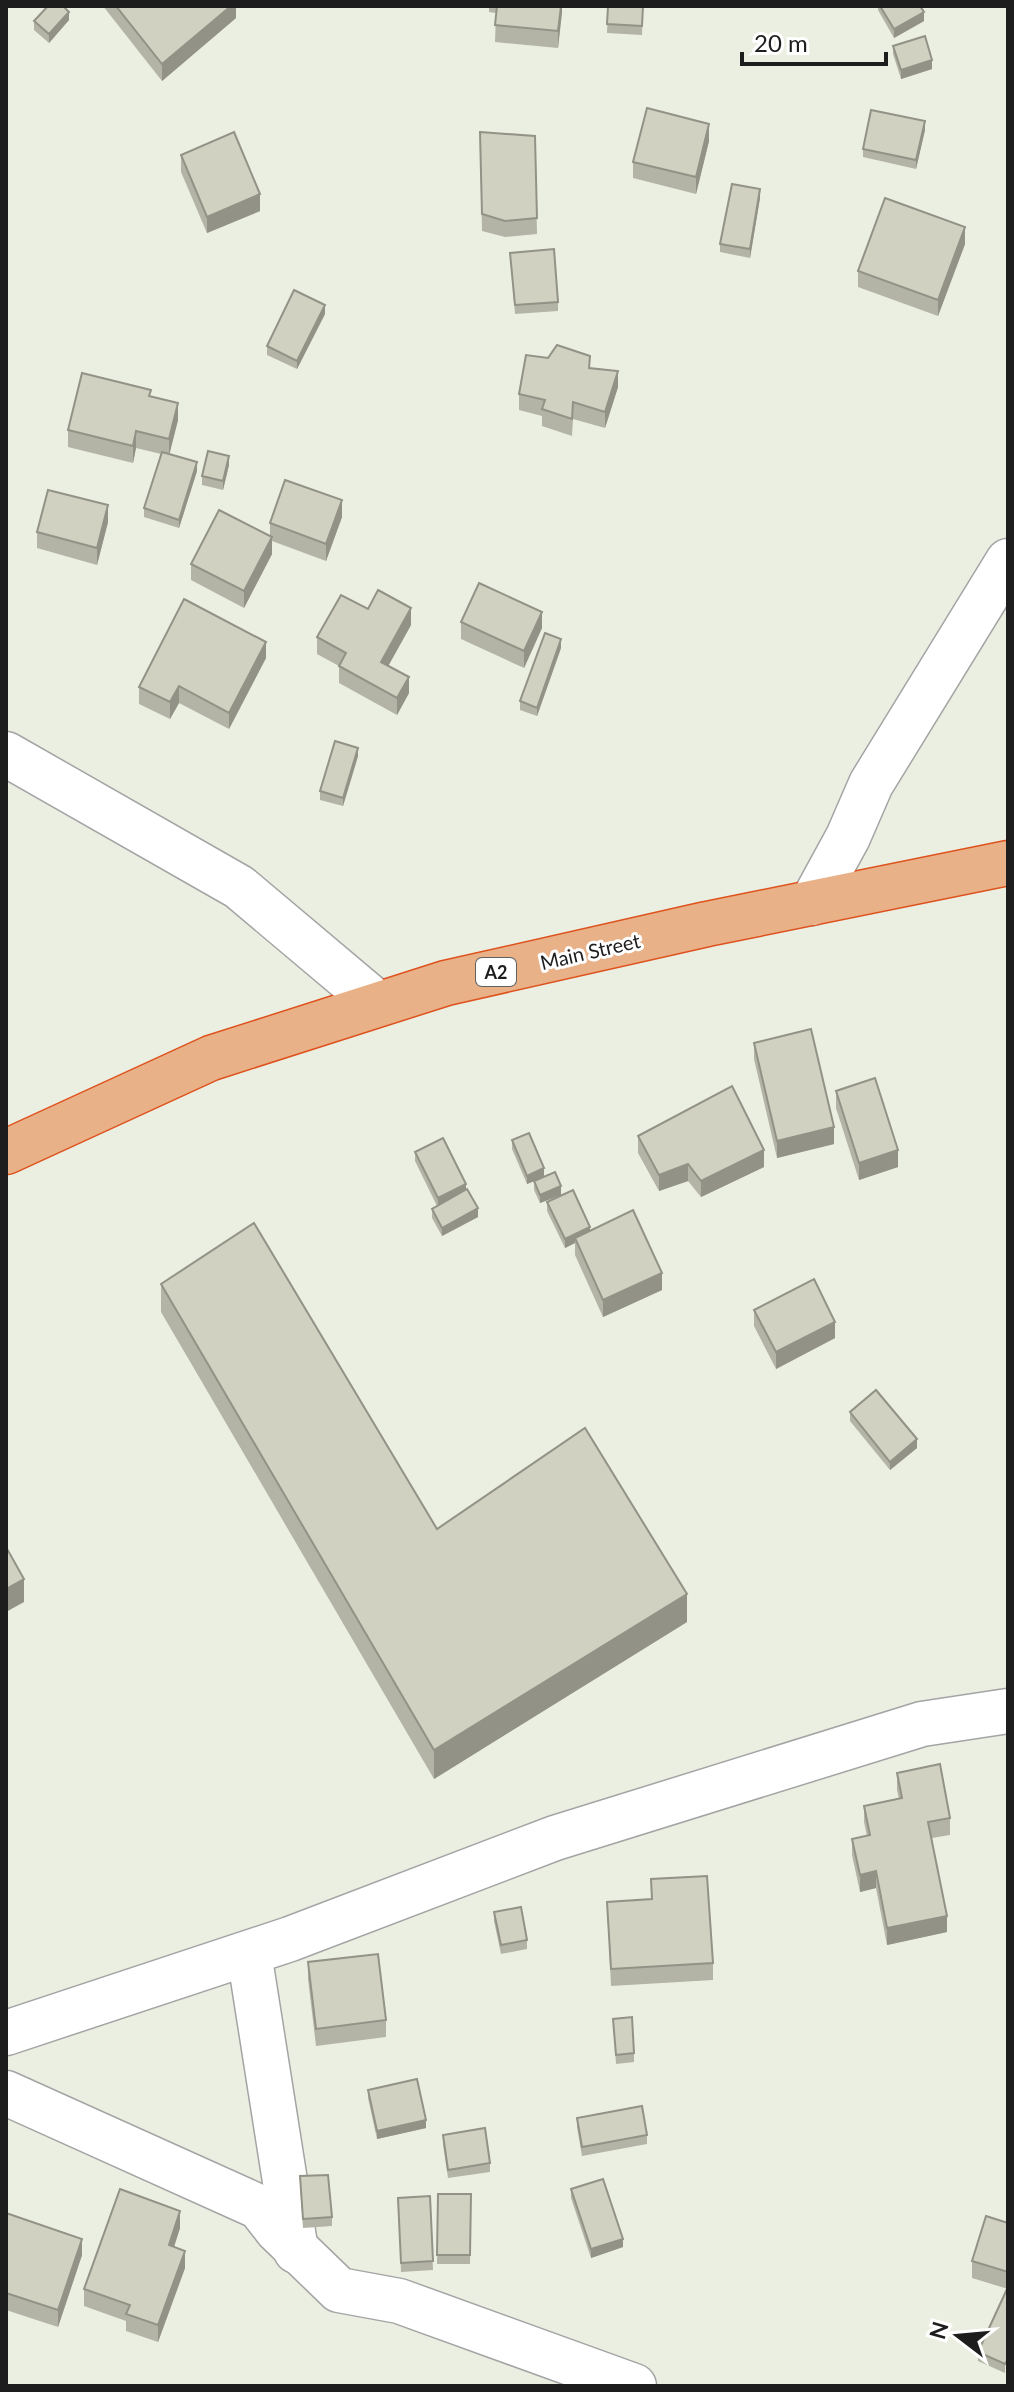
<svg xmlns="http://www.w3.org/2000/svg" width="1014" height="2392" viewBox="0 0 1014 2392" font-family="Lato,sans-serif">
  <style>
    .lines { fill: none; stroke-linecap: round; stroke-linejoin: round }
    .minor-casing { stroke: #a4a4a4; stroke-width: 47 }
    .highway-casing { stroke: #de521e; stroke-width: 47 }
    .minor { stroke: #fff; stroke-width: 44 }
    .highway { stroke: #e9b187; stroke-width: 44 }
    .wall { fill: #b3b4a5 }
    .shaded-wall { fill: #929286 }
    .building { fill: #d0d1c0; stroke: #929286; stroke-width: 2 }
    .labels { text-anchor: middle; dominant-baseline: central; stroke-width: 6; stroke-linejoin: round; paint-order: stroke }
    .shield { fill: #fff; stroke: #616161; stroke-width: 2 }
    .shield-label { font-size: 18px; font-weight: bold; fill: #1d1d1d }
    .street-label { font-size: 20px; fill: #1d1d1d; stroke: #fff }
  </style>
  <rect width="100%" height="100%" fill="#ebefe2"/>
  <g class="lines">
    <defs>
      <g id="minor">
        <path d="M6,754L239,887L378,1004"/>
        <path d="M812,903L848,837L871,784L1008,561"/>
        <path d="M249,1953L296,2251"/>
        <path d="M6,2033L290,1939L555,1838L922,1724L1008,1711"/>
        <path d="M6,2093L259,2207L277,2230L339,2290L399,2301L634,2386"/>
      </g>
      <path id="highway" d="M6,1152L211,1058L446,983L707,924L1008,863"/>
    </defs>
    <!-- minor casing -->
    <use href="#minor" class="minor-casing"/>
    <!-- highway casing -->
    <use href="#highway" class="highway-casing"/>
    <!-- minor -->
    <use href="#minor" class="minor"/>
    <!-- highway -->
    <use href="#highway" class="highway"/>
  </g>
  <!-- wall -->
  <g class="wall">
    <path d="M103,6H236V18L162,81Z"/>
    <path d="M489,6H562L558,48L495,42L496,13L489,12Z"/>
    <path d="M608,6H643L642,35L607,33Z"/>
    <path d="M878,6H920L924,21L894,38L878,10Z"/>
    <path d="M69,20L49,43L34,30V21Z"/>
    <path d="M893,46L932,69L901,79L893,54Z"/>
    <path d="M925,130L916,169L863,157V149Z"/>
    <path d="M480,132L535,136L537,234L505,237L482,231Z"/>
    <path d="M709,141L696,194L633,178V162Z"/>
    <path d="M181,155L260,211L207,233L181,172Z"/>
    <path d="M760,198L750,258L720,252V244Z"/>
    <path d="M965,244L938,316L858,287V271Z"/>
    <path d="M510,253L558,302V311L515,314Z"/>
    <path d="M325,314L297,369L267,355V346Z"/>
    <path d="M590,368L618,387L605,428L573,419L572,436L542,426V416L519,410V394Z"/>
    <path d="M151,397L178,420L169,454L197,471L179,528L144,517V508L161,454L136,448L133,463L68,447V430Z"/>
    <path d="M229,465L223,490L202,485V476Z"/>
    <path d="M342,517L326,561L272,541V554L244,608L191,580V564L270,536V523Z"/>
    <path d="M108,522L97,565L37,548V532Z"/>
    <path d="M368,609L411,625L388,666L409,693L397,715L339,683V666L317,654V637Z"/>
    <path d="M461,622L542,628L524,668L461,639Z"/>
    <path d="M561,648L537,716L520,710V701Z"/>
    <path d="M266,658L229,729L179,703L170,719L139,704V687Z"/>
    <path d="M358,756L343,806L320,800V791Z"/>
    <path d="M754,1043L834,1144L777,1158L754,1059Z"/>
    <path d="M836,1091L898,1167L859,1180L836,1108Z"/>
    <path d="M638,1136L764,1167L701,1197L688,1181L659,1191L638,1153Z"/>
    <path d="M512,1140L544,1177L561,1195L540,1203L534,1190V1181L527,1184L512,1149Z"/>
    <path d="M415,1152L466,1190L478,1217L442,1236L432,1218V1209L437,1206L415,1161Z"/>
    <path d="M547,1202L590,1231L662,1290L603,1317L575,1255V1243L565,1248L547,1211Z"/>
    <path d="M161,1284L437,1529L687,1622L434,1779L161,1312Z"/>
    <path d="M754,1310L835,1338L776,1369L754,1326Z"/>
    <path d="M850,1412L917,1448L890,1470L850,1421Z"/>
    <path d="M897,1773L950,1818V1835L932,1838L947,1932L887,1945L876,1888L860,1892L852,1855V1839L867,1836L864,1822V1806L899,1799L897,1790Z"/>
    <path d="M651,1879L713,1963V1980L611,1986L607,1902L651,1899Z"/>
    <path d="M494,1912L527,1940V1949L501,1954L494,1921Z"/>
    <path d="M308,1962L386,2020V2037L316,2046L308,1979Z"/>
    <path d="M613,2019L634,2053V2062L616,2064Z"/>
    <path d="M368,2090L426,2128L377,2139L368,2098Z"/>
    <path d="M577,2118L647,2135V2144L582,2156L577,2127Z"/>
    <path d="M443,2135L490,2163V2172L448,2178L443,2144Z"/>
    <path d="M300,2185L332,2217V2226L303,2228Z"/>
    <path d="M571,2189L623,2247L591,2258L571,2198Z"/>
    <path d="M438,2194H471L470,2264H437Z"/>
    <path d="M430,2196L433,2270L401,2272L398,2198Z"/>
    <path d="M6,2213L82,2255L58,2327L6,2310Z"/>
    <path d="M1008,2223V2289L972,2278V2261Z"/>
    <path d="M180,2228L174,2247L185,2268L158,2342L126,2331V2321L84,2306V2289Z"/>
    <path d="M1007,2289L1005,2373L978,2361V2352Z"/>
  </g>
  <!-- shaded-wall -->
  <g class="shaded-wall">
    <path d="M231,6H236V18L162,81V64Z"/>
    <path d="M561,6H562V13L558,48V31Z"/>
    <path d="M69,12V20L49,43V34Z"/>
    <path d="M924,12V21L894,38V29Z"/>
    <path d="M932,60V69L901,79V70Z"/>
    <path d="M925,121V130L916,169V160Z"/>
    <path d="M709,124V141L696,194V177Z"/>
    <path d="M760,189V198L750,258V249Z"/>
    <path d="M260,194V211L207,233V217Z"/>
    <path d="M965,227V244L938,316V300Z"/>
    <path d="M325,305V314L297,369V361Z"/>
    <path d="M618,371V387L605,428V412Z"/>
    <path d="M178,403V420L169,456V439Z"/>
    <path d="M136,431V448L133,463V446Z"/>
    <path d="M229,456V465L223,490V481Z"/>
    <path d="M197,462V471L179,528V520Z"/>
    <path d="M342,500V517L326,561V544Z"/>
    <path d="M108,505V522L97,565V548Z"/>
    <path d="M272,537V554L244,608V591Z"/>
    <path d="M411,608V625L381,679V662Z"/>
    <path d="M542,612V628L524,668V651Z"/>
    <path d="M561,639V648L537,716V708Z"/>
    <path d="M266,642V658L229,729V713Z"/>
    <path d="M409,677V693L397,715V698Z"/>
    <path d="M179,686V703L170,719V702Z"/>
    <path d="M358,748V756L343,806V798Z"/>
    <path d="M834,1127V1144L777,1158V1141Z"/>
    <path d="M764,1150V1167L701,1197V1181Z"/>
    <path d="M898,1150V1167L859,1180V1163Z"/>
    <path d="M688,1164V1181L659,1191V1175Z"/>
    <path d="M544,1168V1177L527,1184V1176Z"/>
    <path d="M466,1184V1193L438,1207V1198Z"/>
    <path d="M561,1186V1195L540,1203V1195Z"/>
    <path d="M478,1208V1217L442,1236V1228Z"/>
    <path d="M590,1227V1236L575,1238V1243L565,1248V1239Z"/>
    <path d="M662,1273V1290L603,1317V1300Z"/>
    <path d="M835,1322V1338L776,1369V1352Z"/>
    <path d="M917,1439V1448L890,1470V1462Z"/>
    <path d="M24,1579V1602L6,1612V1589Z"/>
    <path d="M687,1594V1622L434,1779V1750Z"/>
    <path d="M876,1871V1888L860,1892V1875Z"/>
    <path d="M947,1916V1932L887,1945V1928Z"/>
    <path d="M426,2120V2128L377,2139V2131Z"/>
    <path d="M180,2211V2228L169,2262V2245Z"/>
    <path d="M82,2239V2255L58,2327V2310Z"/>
    <path d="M623,2239V2247L591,2258V2249Z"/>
    <path d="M185,2251V2268L158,2342V2325Z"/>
  </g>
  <!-- building -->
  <g class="building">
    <path d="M48,6H63L69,12L49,34L34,21Z"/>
    <path d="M116,6H231L162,64Z"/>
    <path d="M497,6H561L558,31L495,25Z"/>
    <path d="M608,6H643L642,26L607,24Z"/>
    <path d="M880,6H920L924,12L894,29Z"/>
    <path d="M925,36L932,60L901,70L893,46Z"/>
    <path d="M647,108L709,124L696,177L633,162Z"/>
    <path d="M871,110L925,121L916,160L863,149Z"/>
    <rect x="1007" y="111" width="1" height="43"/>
    <path d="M234,132L260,194L207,217L181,155Z"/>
    <path d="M480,132L535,136L537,218L505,221L482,214Z"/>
    <path d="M732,184L760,189L750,249L720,244Z"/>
    <path d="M885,198L965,227L938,300L858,271Z"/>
    <path d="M554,249L558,302L515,305L510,253Z"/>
    <path d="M294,290L325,305L297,361L267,346Z"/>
    <path d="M557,345L590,356L589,368L618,371L605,412L573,402L572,419L542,409L545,400L519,394L526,355L548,358Z"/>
    <path d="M82,373L151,390L149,396L178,403L169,439L136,431L133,446L68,430Z"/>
    <path d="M208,451L229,456L223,481L202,476Z"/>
    <path d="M162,452L197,462L179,520L144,508Z"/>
    <path d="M285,480L342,500L326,544L270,523Z"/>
    <path d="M48,490L108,505L97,548L37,532Z"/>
    <path d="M219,510L272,537L244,591L191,564Z"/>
    <path d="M479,583L542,612L524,651L461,622Z"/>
    <path d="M378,590L411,608L381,662L409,677L397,698L339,666L346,653L317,637L341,595L368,609Z"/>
    <path d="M184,599L266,642L229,713L179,686L170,702L139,687Z"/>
    <path d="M545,633L561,639L537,708L520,701Z"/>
    <path d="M335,741L358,748L343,798L320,791Z"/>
    <path d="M811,1029L834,1127L777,1141L754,1043Z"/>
    <path d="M875,1078L898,1150L859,1163L836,1091Z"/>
    <path d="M732,1086L764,1150L701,1181L688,1164L659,1175L638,1136Z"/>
    <path d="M529,1133L544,1168L527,1176L512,1140Z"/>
    <path d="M443,1138L466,1184L438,1198L415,1152Z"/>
    <path d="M555,1172L561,1186L540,1195L534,1181Z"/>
    <path d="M467,1189L478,1208L442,1228L432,1209Z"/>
    <path d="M573,1190L590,1227L565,1239L547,1202Z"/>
    <path d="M633,1210L662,1273L603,1300L575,1238Z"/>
    <path d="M254,1223L437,1529L585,1428L687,1594L434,1750L161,1284Z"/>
    <path d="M814,1279L835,1322L776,1352L754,1310Z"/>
    <path d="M876,1390L917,1439L890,1462L850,1412Z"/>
    <path d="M6,1547L24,1579L6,1589Z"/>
    <path d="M940,1764L950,1818L928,1822L947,1916L887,1928L876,1871L860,1875L852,1839L870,1835L864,1806L902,1798L897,1773Z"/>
    <path d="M707,1876L713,1963L611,1969L607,1902L652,1899L651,1879Z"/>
    <path d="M521,1907L527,1940L501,1945L494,1912Z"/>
    <path d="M378,1954L386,2020L316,2029L308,1962Z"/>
    <path d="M632,2017L634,2053L616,2055L613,2019Z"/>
    <path d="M417,2079L426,2120L377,2131L368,2090Z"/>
    <path d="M642,2106L647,2135L582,2147L577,2118Z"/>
    <path d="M485,2128L490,2163L448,2170L443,2135Z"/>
    <path d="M328,2175L332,2217L303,2219L300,2176Z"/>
    <path d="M603,2179L623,2239L591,2249L571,2189Z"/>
    <path d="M120,2189L180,2211L169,2245L185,2251L158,2325L126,2314L130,2305L84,2289Z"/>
    <path d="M438,2194H471L470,2255H437Z"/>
    <path d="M430,2196L433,2261L401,2263L398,2198Z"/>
    <path d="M6,2213L82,2239L58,2310L6,2293Z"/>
    <path d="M986,2216L1008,2223V2272L972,2261Z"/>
    <path d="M1007,2289L1008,2359L1005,2364L978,2352Z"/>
  </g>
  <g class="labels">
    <!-- shield labels -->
    <rect class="shield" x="476" y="958" width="40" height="28" rx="6"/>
    <g class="shield-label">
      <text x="496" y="972">A2</text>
    </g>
    <!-- street labels -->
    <g class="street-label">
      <text transform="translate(590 951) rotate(-13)">Main Street</text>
    </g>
  </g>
  <!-- border -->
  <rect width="1014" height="2392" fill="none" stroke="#1d1d1d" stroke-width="16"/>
  <!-- north arrow -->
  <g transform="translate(958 2336) rotate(286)" stroke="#ffffff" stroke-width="6" paint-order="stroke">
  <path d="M0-6L14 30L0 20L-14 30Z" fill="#1d1d1d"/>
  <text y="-12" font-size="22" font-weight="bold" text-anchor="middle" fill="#1d1d1d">N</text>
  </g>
  <!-- scale -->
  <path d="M742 52v12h144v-12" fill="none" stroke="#1d1d1d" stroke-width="4"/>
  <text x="754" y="52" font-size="24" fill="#1d1d1d" stroke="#ffffff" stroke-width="6" paint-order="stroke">20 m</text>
</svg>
